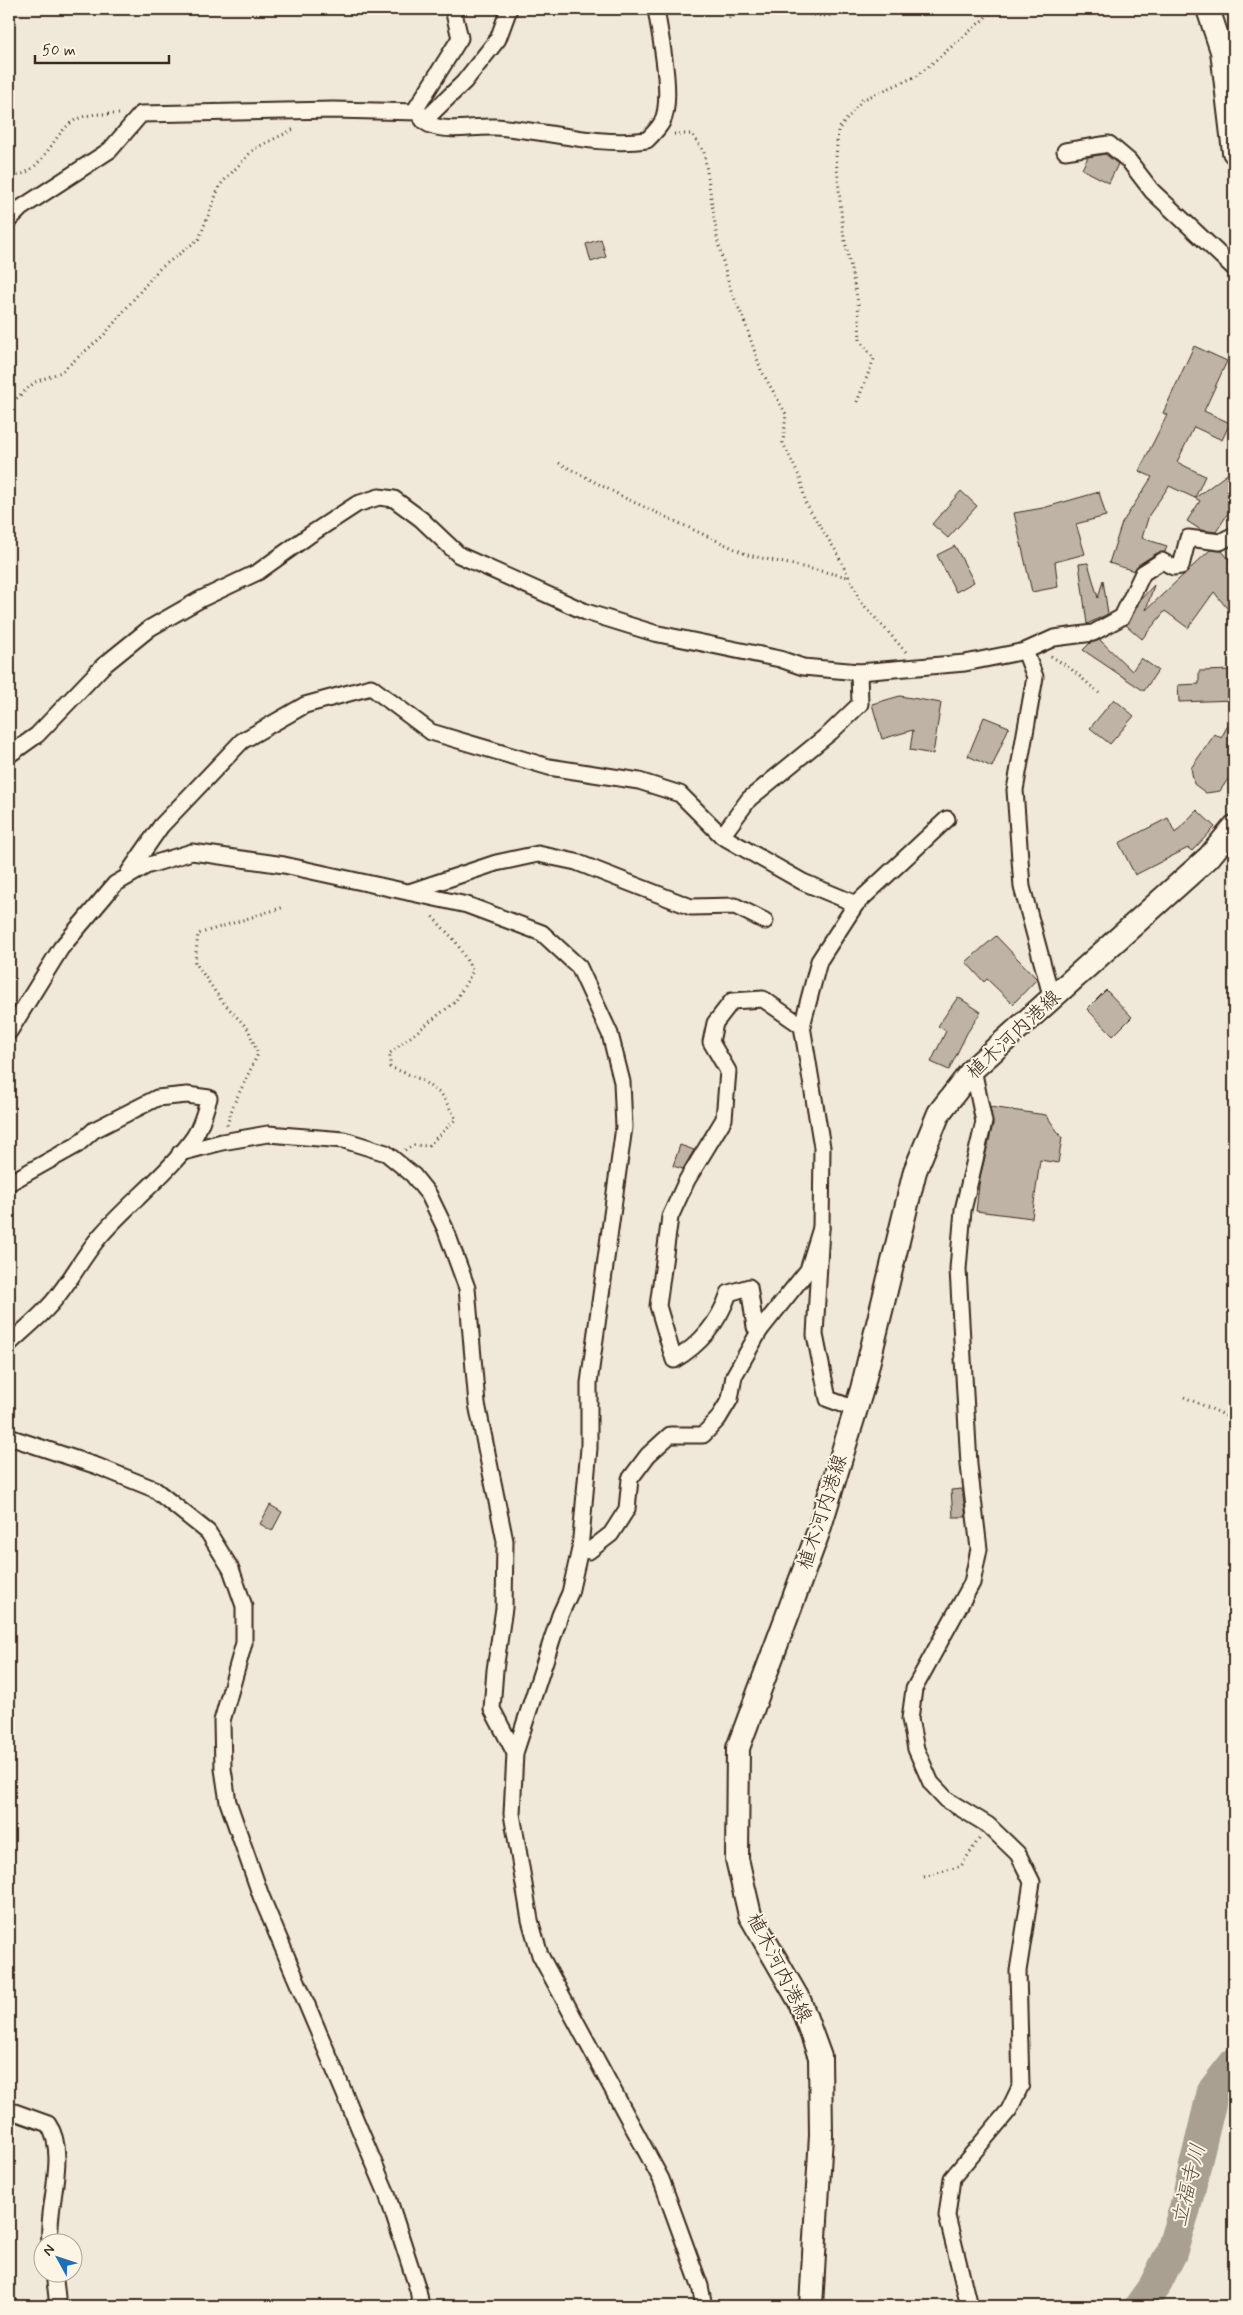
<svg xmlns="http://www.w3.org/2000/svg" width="1243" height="2315" viewBox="0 0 1243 2315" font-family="Mynerve,'Klee One',sans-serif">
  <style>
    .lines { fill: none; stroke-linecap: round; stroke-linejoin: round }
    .river { stroke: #aaa091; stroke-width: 32 }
    .building { fill: #beb3a4; stroke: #3b2a1e }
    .street-casing { stroke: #3b2a1e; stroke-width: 19 }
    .secondary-casing { stroke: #3b2a1e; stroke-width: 26 }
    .path { stroke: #3b2a1e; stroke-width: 3; stroke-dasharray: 1 4; stroke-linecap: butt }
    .street { stroke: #fcf5e5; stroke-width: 15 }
    .secondary { stroke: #fcf5e5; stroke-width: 22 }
    .labels { text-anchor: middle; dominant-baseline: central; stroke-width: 4; stroke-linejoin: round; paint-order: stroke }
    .street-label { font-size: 20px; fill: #3b2a1e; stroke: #fcf5e5 }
    .water-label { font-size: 21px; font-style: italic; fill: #625346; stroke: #fcf5e5 }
  </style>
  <rect width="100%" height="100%" fill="#f0e9d9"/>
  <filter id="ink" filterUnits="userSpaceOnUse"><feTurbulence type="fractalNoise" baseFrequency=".02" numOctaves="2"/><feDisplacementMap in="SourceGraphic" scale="10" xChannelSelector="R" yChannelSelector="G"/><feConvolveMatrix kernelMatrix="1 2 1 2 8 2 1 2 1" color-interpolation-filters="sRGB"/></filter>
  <g filter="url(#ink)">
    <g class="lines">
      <!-- river -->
      <path class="river" d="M1140,2306L1155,2285L1171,2253L1185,2208L1213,2091L1234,2064"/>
    </g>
    <!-- building -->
    <g class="building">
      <path d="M1105,154L1118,164L1109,183L1082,169L1088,157Z"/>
      <path d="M601,239L606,257L591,262L586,244Z"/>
      <path d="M1194,346L1227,361L1204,411L1230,423L1222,440L1194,427L1177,462L1205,476L1195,498L1169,486L1149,515L1142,538L1167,546L1165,552L1157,553L1138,565L1134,571L1109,563L1122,523L1152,477L1139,471L1167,415L1163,413Z"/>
      <path d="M1234,469V504L1216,532L1201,530L1187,521L1200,501L1195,498Z"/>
      <path d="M961,491L977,506L948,538L932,524Z"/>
      <path d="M1099,492L1106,516L1076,524L1085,554L1055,562L1058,587L1032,592L1014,513L1043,508Z"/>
      <path d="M955,546L974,582L956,592L937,555Z"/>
      <path d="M1210,550L1222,551L1234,565V617L1214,592L1188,628L1165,611L1142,639L1126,625L1140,600L1154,585L1146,610Z"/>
      <path d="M1088,563L1098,598L1103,580L1108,614L1087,624L1079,564Z"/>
      <path d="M1100,640L1132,671L1141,658L1158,670L1144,691L1083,650L1090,643Z"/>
      <path d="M1234,670V700L1179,702L1178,685L1199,684V671Z"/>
      <path d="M900,696L941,703L933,754L910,750L913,730L882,739L872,704Z"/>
      <path d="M1114,699L1134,716L1110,744L1090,728Z"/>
      <path d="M1234,714V770L1220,791L1206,793L1194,784L1191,768L1215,734L1221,738Z"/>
      <path d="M984,717L1009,727L992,767L968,756Z"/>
      <path d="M1197,810L1215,827L1192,851L1188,848L1135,875L1119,843L1168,818L1175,833Z"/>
      <path d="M996,936L1037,979L1013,1004L987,979L984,982L966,962Z"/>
      <path d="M1106,990L1132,1017L1113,1036L1087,1009Z"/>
      <path d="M958,997L981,1012L967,1033L949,1070L931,1062L946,1031L938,1026Z"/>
      <path d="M990,1107L1046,1115L1062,1138L1058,1163L1040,1160L1032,1218L976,1211L980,1177L993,1124Z"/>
      <path d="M680,1145L694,1150L683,1169L673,1166Z"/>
      <path d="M962,1489L966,1517H953L951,1490Z"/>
      <path d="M270,1505L282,1512L272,1531L260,1524Z"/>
    </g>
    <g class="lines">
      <defs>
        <g id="street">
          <path d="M453,9L460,38L417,107C419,116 424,123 433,126C453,132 474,126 495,127C546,130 596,147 647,140C652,135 659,128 662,122C674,99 660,35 656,9"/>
          <path d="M424,121L464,82L498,39L509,9"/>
          <path d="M1065,151L1109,144L1129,161L1152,191L1234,268"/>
          <path d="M9,220L21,208L110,150L141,114L333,110L419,112"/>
          <path d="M1025,651L1035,677L1015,790L1022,887L1052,999"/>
          <path d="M9,755L37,735L103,666L150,628L201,599L258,572L311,534L357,504L379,497L394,499L421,519L459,555L586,612L654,633L780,659L803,667L859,672L965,663L1025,651L1054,638L1093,633L1122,617L1143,573L1162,561L1173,567L1181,566L1188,538L1220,542L1234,535"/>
          <path d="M722,836L749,799L831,732L860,704L859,672"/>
          <path d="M129,872L161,826L242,741L305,705L371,687L431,732L549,767L639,781L680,794L722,836L803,882L856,904"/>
          <path d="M409,892L496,863L538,854L576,862L691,907L735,906L765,921"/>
          <path d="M802,1026L763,999L732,1001L715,1023L711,1042L728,1071L724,1119L687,1180L670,1217L658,1306L674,1360C700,1345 719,1322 729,1293L749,1287L755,1327L760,1330L808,1270L821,1228"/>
          <path d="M9,1032L61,948L115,884L146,866L192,852L284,865L467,905L542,933L579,967L610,1034L622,1082L624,1127L589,1383V1448L580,1549L570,1593L560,1615L515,1753L512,1814L530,1920L540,1955L661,2179L700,2286L704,2306"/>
          <path d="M180,1153L222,1142L268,1134L344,1140L386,1153L413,1175L429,1195L445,1228L467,1288L477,1404L505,1541L504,1608L495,1670L492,1709L515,1753"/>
          <path d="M9,1183L77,1145L94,1130L157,1098L187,1095L209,1098C205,1111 202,1125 194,1137C168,1174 131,1201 102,1234C83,1255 70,1283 50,1305C38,1319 22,1331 9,1344"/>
          <path d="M856,1409L828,1399L815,1335L821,1228L822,1147L802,1026L819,961L856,904L947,819"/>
          <path d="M9,1437L97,1466L154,1489L208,1532L231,1569L244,1606V1643L222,1721L223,1769L228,1802L261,1896L387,2194L418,2290L421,2306"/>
          <path d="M580,1549L589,1551L611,1534L627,1509L630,1479L648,1455L670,1435H703L718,1419L730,1399L734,1376L760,1330"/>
          <path d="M9,2110L48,2124C69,2154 46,2208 50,2242"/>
          <path d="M54,2272L58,2306"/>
          <path d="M969,2306L947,2216L952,2178L1009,2110L1021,2085L1018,1971L1032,1882L1018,1854L988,1825L947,1800L931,1783L916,1749L910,1719L914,1689L972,1583L979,1549L969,1465L958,1269L963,1210L984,1122L973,1069"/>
        </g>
        <g id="secondary">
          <path d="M1208,9L1222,51L1234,152"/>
          <path d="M811,2306L821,2135L820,2057L800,2002L750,1915L737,1859L738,1748L818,1533L862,1389L915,1171L939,1113L973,1069L1209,857L1234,827"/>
        </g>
      </defs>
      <!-- street casing -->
      <use href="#street" class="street-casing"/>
      <!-- secondary casing -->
      <use href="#secondary" class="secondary-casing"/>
      <!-- path -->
      <g class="path">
        <path d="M795,9C814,18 835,18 854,9"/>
        <path d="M729,18L745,11L755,9"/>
        <path d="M674,134H692L704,152L718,243L730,288L744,320L761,370L786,414L783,443L800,478L806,504L836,551L861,602L906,652"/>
        <path d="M9,172L14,176C47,172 52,127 82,117C94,113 108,114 121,114"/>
        <path d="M857,402L874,359L860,340L858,302L843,232L836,158L838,130L862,100L917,76L984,19L992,9"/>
        <path d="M9,405L35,382L61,372L104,335L158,270L199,239L220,185L254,149L296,128"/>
        <path d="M559,463L627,499L748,555L848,577"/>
        <path d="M1051,656L1070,668L1100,694"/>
        <path d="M227,1125L233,1106L258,1054L248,1029L221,1000L195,962L198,934L284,907"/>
        <path d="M405,1150L414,1145L428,1146L456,1119L442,1095L420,1079L390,1067V1053L455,1002L473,971L456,942L430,914"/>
        <path d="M1184,1397L1234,1419"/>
        <path d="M1231,1517L1234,1516"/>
        <path d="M924,1877L961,1866L979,1839"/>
      </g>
      <!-- street -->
      <use href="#street" class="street"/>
      <!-- secondary -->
      <use href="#secondary" class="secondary"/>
    </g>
  </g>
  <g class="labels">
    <!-- street labels -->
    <g class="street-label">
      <text transform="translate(1014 1035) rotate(-43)">植木河内港線</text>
      <text transform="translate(823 1512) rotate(-72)">植木河内港線</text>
      <text transform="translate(779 1968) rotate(63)">植木河内港線</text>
    </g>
    <!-- water labels -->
    <g class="water-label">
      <text transform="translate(1189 2185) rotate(-76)">立福寺川</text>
    </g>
  </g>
  <!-- margin -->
  <rect width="1243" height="2315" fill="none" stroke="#fcf5e5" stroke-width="30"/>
  <rect x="15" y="15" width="1213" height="2285" fill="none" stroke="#3b2a1e" stroke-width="2" filter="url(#ink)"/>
  <!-- north arrow -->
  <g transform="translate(58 2258) rotate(310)"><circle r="24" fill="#fcf5e5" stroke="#afa495"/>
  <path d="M0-4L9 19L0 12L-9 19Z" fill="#1f6fb2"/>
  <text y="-8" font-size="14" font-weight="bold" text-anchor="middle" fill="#3b2a1e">N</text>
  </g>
  <!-- scale -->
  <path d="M35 55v8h134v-8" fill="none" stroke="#3b2a1e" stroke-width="2.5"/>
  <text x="42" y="55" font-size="15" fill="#3b2a1e" stroke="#fcf5e5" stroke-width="4" paint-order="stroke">50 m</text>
</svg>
